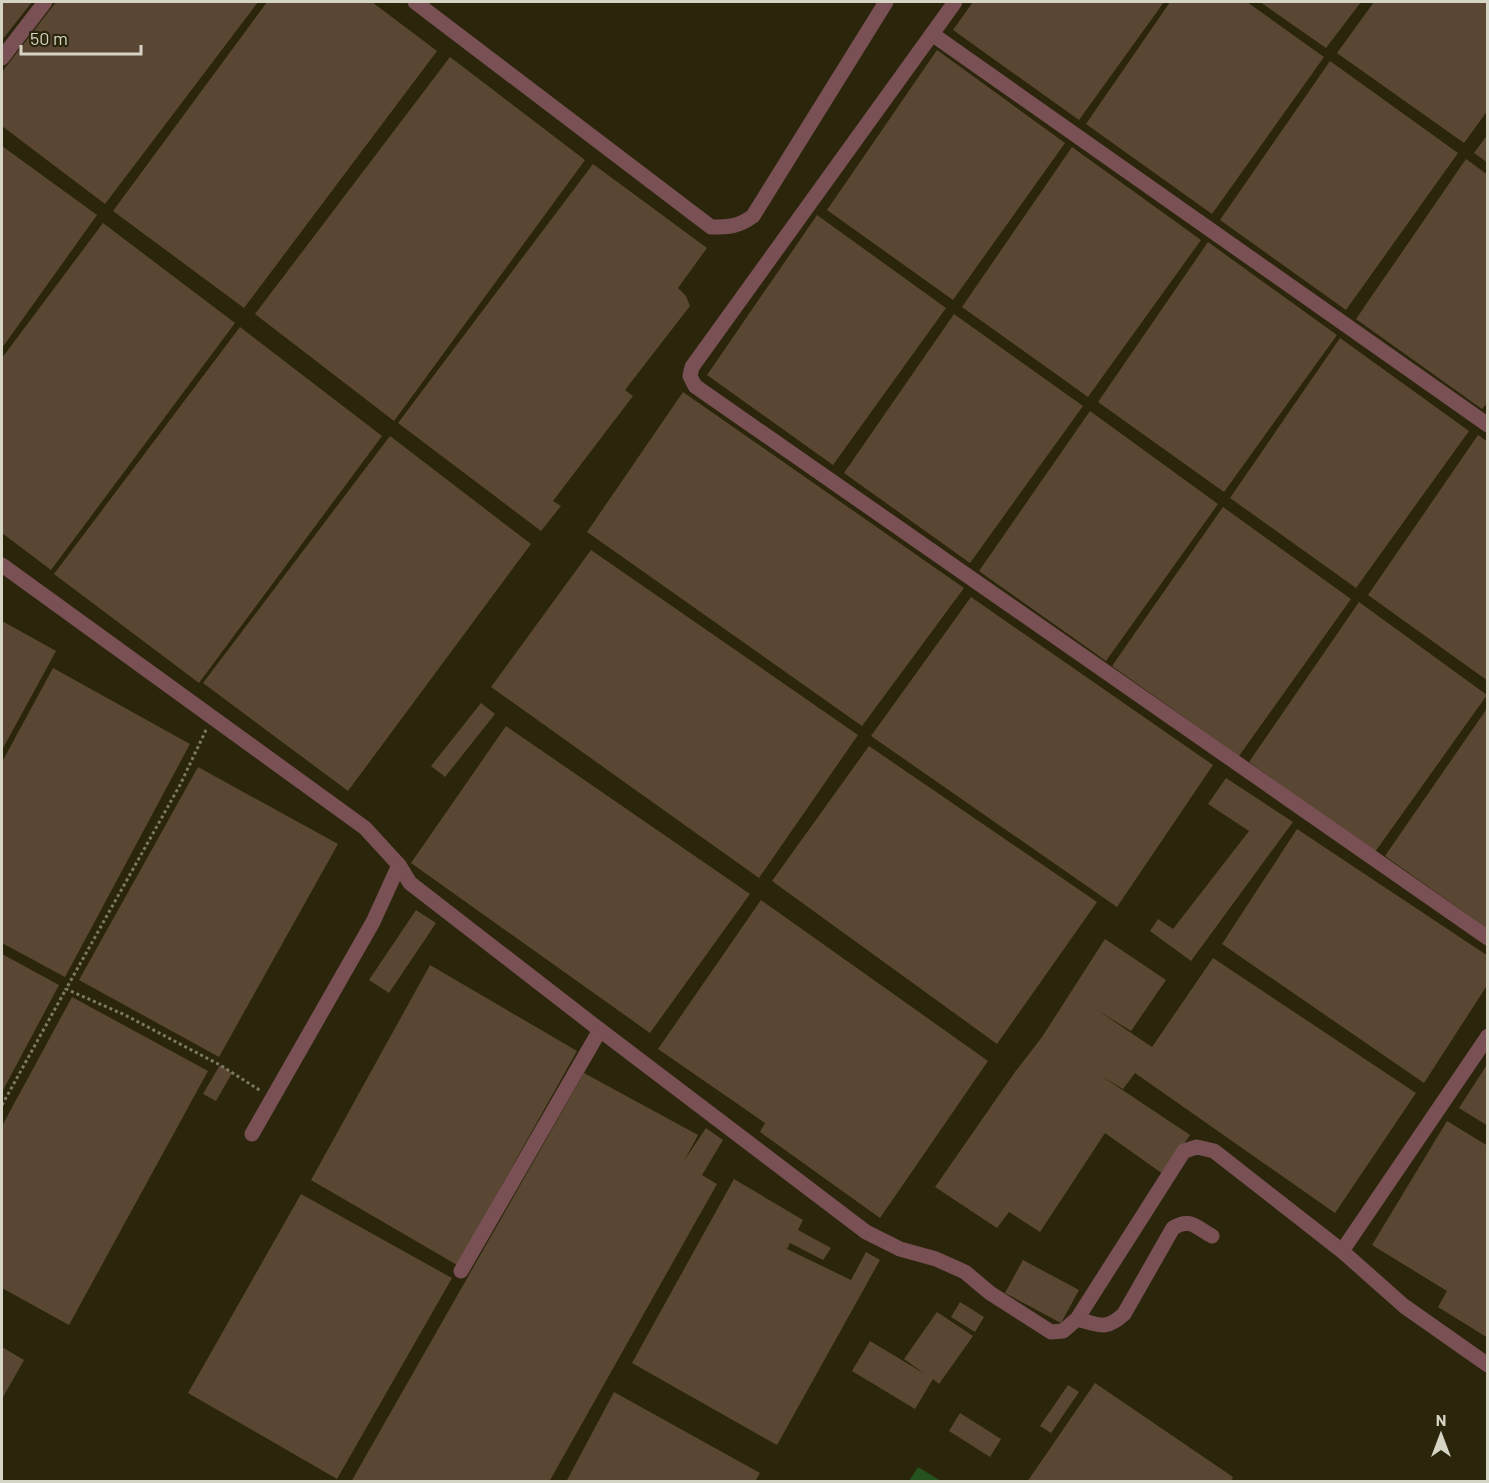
<svg xmlns="http://www.w3.org/2000/svg" width="1489" height="1483" viewBox="0 0 1489 1483" font-family="Barlow,sans-serif">
  <style>
    .green { fill: #25521e }
    .building { fill: #5a4733 }
    .lines { fill: none; stroke-linecap: round; stroke-linejoin: round }
    .path { stroke: #7c7964; stroke-width: 3; stroke-dasharray: 3 3; stroke-linecap: butt }
    .minor { stroke: #795053; stroke-width: 15 }
  </style>
  <rect width="100%" height="100%" fill="#2a250b"/>
  <!-- green -->
  <path class="green" d="M918,1467L941,1481H909Z"/>
  <!-- building -->
  <g class="building">
    <path d="M2,2H32L2,40Z"/>
    <path d="M56,2H258L105,204L2,126V72Z"/>
    <path d="M267,2H372L437,51L244,308L113,211Z"/>
    <path d="M973,2H1164L1079,120L953,30Z"/>
    <path d="M1170,2H1247L1324,57L1212,214L1086,124Z"/>
    <path d="M1260,2H1361L1326,48Z"/>
    <path d="M1374,2H1488V110L1464,143L1337,53Z"/>
    <path d="M937,50L1065,143L953,300L827,210Z"/>
    <path d="M450,57L585,160L394,421L255,314Z"/>
    <path d="M1330,61L1458,153L1346,310L1220,220Z"/>
    <path d="M1488,134V163L1474,153Z"/>
    <path d="M2,146L97,215L2,348Z"/>
    <path d="M1072,147L1201,240L1088,397L962,307Z"/>
    <path d="M1466,159L1488,175V402L1482,409L1356,319Z"/>
    <path d="M593,164L707,248L678,288L686,296L690,306L625,390L633,396L553,501L561,506L541,531L398,423Z"/>
    <path d="M817,215L946,308L833,465L707,375Z"/>
    <path d="M103,223L235,323L51,570L2,533V358Z"/>
    <path d="M1208,242L1337,335L1224,492L1098,402Z"/>
    <path d="M954,314L1083,406L970,563L844,473Z"/>
    <path d="M240,327L382,436L199,683L54,574Z"/>
    <path d="M1340,338L1469,431L1356,588L1230,498Z"/>
    <path d="M683,392L964,588L862,726L587,532Z"/>
    <path d="M1090,411L1218,504L1106,661L979,571Z"/>
    <path d="M1478,435L1488,442V681L1368,595Z"/>
    <path d="M390,436L531,544L348,791L203,683Z"/>
    <path d="M1223,507L1351,599L1239,756L1112,666Z"/>
    <path d="M591,550L858,735L759,878L491,687Z"/>
    <path d="M971,597L1213,765L1117,907L871,736Z"/>
    <path d="M1359,602L1487,695L1375,852L1249,762Z"/>
    <path d="M2,621L56,651L2,750Z"/>
    <path d="M53,668L190,744L65,977L2,943V762Z"/>
    <path d="M481,703L495,714L445,777L431,766Z"/>
    <path d="M1488,707V929L1385,856Z"/>
    <path d="M506,726L750,894L650,1033L411,863Z"/>
    <path d="M869,746L1097,902L997,1044L772,881Z"/>
    <path d="M198,767L338,844L219,1057L79,980Z"/>
    <path d="M1226,778L1293,822L1191,961L1150,931L1158,919L1173,929L1249,831L1208,804Z"/>
    <path d="M1297,829L1488,956V984L1424,1083L1222,944Z"/>
    <path d="M761,900L988,1061L880,1218L760,1132L765,1123L658,1049Z"/>
    <path d="M416,910L436,923L389,993L369,980Z"/>
    <path d="M1105,939L1166,980L1131,1031L1097,1010L1152,1047L1213,958L1416,1093L1335,1213L1135,1073L1123,1089L1100,1075L1190,1135L1163,1174L1105,1133L1040,1232L1009,1212L997,1228L935,1187L1015,1072L1042,1037Z"/>
    <path d="M2,954L59,985L2,1092Z"/>
    <path d="M430,965L577,1051L457,1265L311,1180Z"/>
    <path d="M72,997L208,1071L69,1325L2,1288V1126Z"/>
    <path d="M1488,1063V1126L1459,1108Z"/>
    <path d="M220,1065L232,1073L216,1101L203,1094Z"/>
    <path d="M584,1073L698,1135L684,1161L706,1128L723,1140L702,1175L717,1184L549,1482H351Z"/>
    <path d="M1447,1121L1488,1146V1338L1438,1307L1447,1291L1372,1245Z"/>
    <path d="M734,1179L803,1220L798,1230L831,1248L823,1260L790,1243L787,1249L851,1280L866,1252L880,1260L777,1445L632,1363Z"/>
    <path d="M301,1194L452,1278L337,1479L188,1393Z"/>
    <path d="M1023,1260L1079,1290L1061,1323L1005,1293Z"/>
    <path d="M960,1302L984,1317L975,1332L951,1317Z"/>
    <path d="M937,1312L973,1336L939,1384L933,1379L915,1409L852,1371L870,1341L925,1374L904,1359Z"/>
    <path d="M2,1347L24,1360L2,1399Z"/>
    <path d="M1095,1383L1233,1477L1231,1482H1027Z"/>
    <path d="M1068,1385L1079,1392L1051,1433L1040,1426Z"/>
    <path d="M614,1392L760,1473L755,1482H566Z"/>
    <path d="M960,1413L1001,1439L990,1457L949,1431Z"/>
  </g>
  <g class="lines">
    <!-- path -->
    <g class="path">
      <path d="M206,730L180,785L66,989L125,1015L220,1065L261,1091"/>
      <path d="M2,1105L66,989"/>
    </g>
    <!-- minor -->
    <g class="minor">
      <path d="M415,2L711,227C729,227 738,227 753,216L886,2"/>
      <path d="M955,2L692,367L690,376L695,386L1488,938"/>
      <path d="M932,34L1488,425"/>
      <path d="M2,58L45,2"/>
      <path d="M2,565L365,828L399,865L410,883L600,1030L866,1232L900,1249L936,1259L965,1272L990,1293L1051,1332L1063,1331L1077,1319L1184,1151L1197,1147L1214,1151L1342,1251L1404,1306L1488,1365"/>
      <path d="M252,1134L373,922L399,865"/>
      <path d="M1342,1251L1488,1036"/>
      <path d="M461,1271L600,1030"/>
      <path d="M1077,1319C1100,1325 1105,1331 1124,1314L1173,1228C1190,1217 1197,1228 1212,1236"/>
    </g>
  </g>
  <!-- border -->
  <rect width="1489" height="1483" fill="none" stroke="#d6d4c5" stroke-width="6"/>
  <!-- north arrow -->
  <g transform="translate(1441 1435)" stroke="#2a250b" stroke-width="4.5" paint-order="stroke">
  <path d="M0-4.5L10 22L0 15L-10 22Z" fill="#d6d4c5"/>
  <text y="-9" font-size="16" font-weight="bold" text-anchor="middle" fill="#d6d4c5">N</text>
  </g>
  <!-- scale -->
  <path d="M21 45v9h120v-9" fill="none" stroke="#d6d4c5" stroke-width="3"/>
  <text x="30" y="45" font-size="18" fill="#d6d4c5" stroke="#2a250b" stroke-width="4.5" paint-order="stroke">50 m</text>
</svg>
